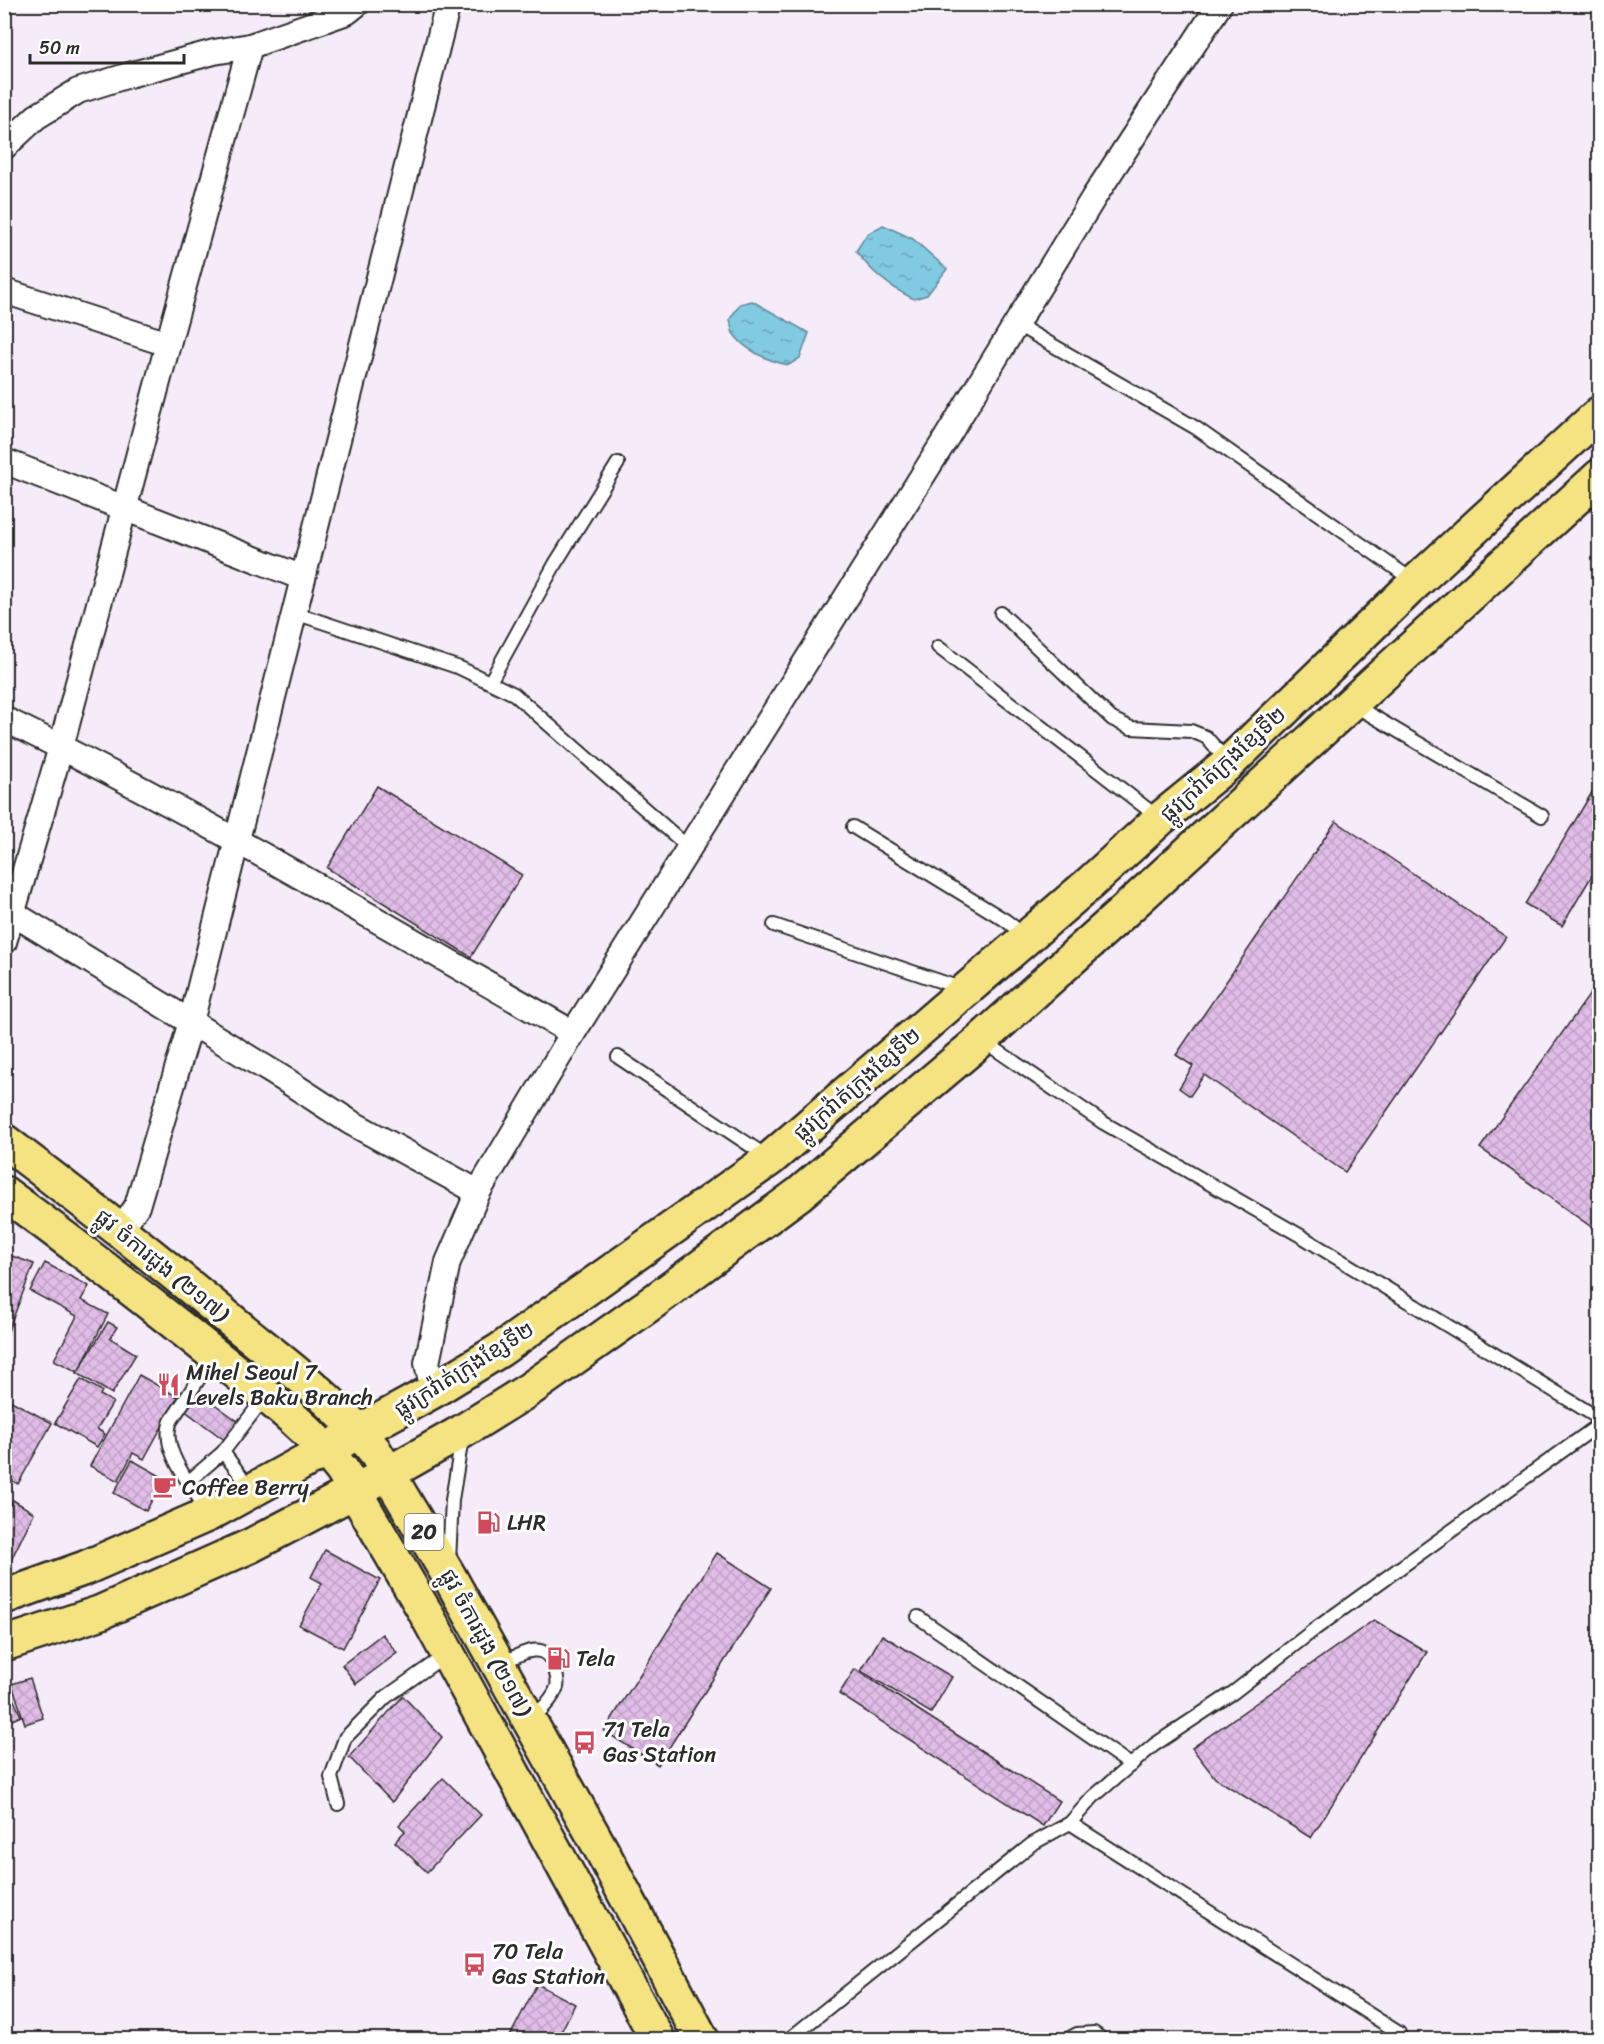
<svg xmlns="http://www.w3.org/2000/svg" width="1604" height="2044" viewBox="0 0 1604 2044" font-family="Sriracha,'Noto Sans Khmer',sans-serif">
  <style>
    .water { fill: url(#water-ripples); stroke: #5f8a99; stroke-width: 1.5 }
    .building { fill: url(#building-cross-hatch); stroke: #2b2b2b; stroke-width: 1.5 }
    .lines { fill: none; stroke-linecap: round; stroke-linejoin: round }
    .lane-casing { stroke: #2b2b2b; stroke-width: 16 }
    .street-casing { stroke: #2b2b2b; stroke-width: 28 }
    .primary-casing { stroke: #2b2b2b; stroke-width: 38 }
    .lane { stroke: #fff; stroke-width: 12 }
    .street { stroke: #fff; stroke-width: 24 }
    .primary { stroke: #f5e382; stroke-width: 33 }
    .labels { text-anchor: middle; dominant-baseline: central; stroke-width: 6; stroke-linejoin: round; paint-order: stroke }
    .shield { fill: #fff; stroke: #6b6b6b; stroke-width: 1.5 }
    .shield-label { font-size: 21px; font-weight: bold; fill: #2b2b2b }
    .street-label { font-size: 22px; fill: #2b2b2b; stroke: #fff }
    .poi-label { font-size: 22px; fill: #2b2b2b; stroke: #fff; text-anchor: start }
  </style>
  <defs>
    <pattern id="water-ripples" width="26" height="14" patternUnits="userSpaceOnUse" patternTransform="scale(1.5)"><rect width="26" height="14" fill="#81cae2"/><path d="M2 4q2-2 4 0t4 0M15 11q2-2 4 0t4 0" fill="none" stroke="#6aa4b7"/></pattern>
    <pattern id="building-cross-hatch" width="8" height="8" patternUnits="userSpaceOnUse" patternTransform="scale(1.5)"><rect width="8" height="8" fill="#e0bce7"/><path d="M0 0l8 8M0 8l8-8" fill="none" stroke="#c0a2c6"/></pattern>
  </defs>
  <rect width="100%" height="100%" fill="#f6ebf8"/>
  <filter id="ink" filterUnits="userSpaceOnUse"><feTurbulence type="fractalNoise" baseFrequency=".0167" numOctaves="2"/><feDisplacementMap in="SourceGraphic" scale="12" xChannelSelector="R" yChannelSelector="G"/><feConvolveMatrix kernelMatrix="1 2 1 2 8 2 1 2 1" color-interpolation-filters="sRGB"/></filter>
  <g filter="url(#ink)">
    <!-- water -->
    <g class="water">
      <path d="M883,225L913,239L947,269L927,295L914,299C891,288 872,273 856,251L867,234Z"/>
      <path d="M752,301L809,333L800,358L789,365C770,362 744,350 733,333C731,329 731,323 730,319L740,304Z"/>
    </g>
    <!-- building -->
    <g class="building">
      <path d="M1600,779V862L1562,926L1525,904Z"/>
      <path d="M377,786L522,875L471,957L327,868Z"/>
      <path d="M1336,821L1506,937L1345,1172L1204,1075L1190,1096L1179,1088L1193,1066L1176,1055Z"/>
      <path d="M1600,980V1233L1480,1148Z"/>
      <path d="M4,1253L34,1264L8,1331L4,1329Z"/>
      <path d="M45,1263L89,1286L81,1300L108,1314L78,1372L54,1360L77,1316L30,1291Z"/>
      <path d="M108,1322L117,1327L110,1338L136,1354L112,1394L77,1373Z"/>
      <path d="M139,1375L178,1397L144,1459L133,1453L118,1481L90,1466Z"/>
      <path d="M81,1379L102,1391L100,1395L113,1402L97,1429L105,1434L97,1447L55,1423Z"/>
      <path d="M198,1392L239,1422L226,1441L184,1410Z"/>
      <path d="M4,1397L52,1423L18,1484L4,1476Z"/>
      <path d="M132,1460L164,1478L146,1511L114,1493Z"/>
      <path d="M13,1500L34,1513L9,1564L4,1561V1517Z"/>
      <path d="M325,1550L380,1580L343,1648L299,1625L322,1583L311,1577Z"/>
      <path d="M717,1553L771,1588L658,1765L604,1731Z"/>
      <path d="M1374,1620L1427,1652L1311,1838L1215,1778L1192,1748Z"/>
      <path d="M382,1634L397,1653L356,1684L342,1665Z"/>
      <path d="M882,1635L952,1677L931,1713L861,1671Z"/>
      <path d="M855,1669L1059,1801L1043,1826L839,1694Z"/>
      <path d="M30,1678L43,1718L25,1724L12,1684Z"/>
      <path d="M9,1689L21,1716L10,1721L4,1708V1691Z"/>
      <path d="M403,1696L442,1737L392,1802L349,1757Z"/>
      <path d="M443,1778L481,1815L427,1872L395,1842L405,1831L399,1825Z"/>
      <path d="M537,1984L575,2004L557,2040H508Z"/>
    </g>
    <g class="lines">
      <defs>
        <g id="lane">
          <path d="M1016,324L1196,428L1415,582"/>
          <path d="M295,613L460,668L514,694L688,847"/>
          <path d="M1001,613L1112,719L1131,728L1191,731L1206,737L1228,762"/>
          <path d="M938,647L1159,818"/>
          <path d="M490,682L555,564L618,463"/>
          <path d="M1352,704L1542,816"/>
          <path d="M853,827L1005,920L1027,937"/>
          <path d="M774,925L963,989"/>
          <path d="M982,1040L1102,1122L1301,1236L1600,1419"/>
          <path d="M618,1057L769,1158"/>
          <path d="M223,1452L251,1489"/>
          <path d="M189,1481L223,1452L265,1397"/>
          <path d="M208,1512C193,1488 159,1449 171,1421L214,1356"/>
          <path d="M449,1561L452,1500L462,1438"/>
          <path d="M918,1617L1131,1765"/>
          <path d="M500,1664C517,1656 543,1638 553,1664C555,1671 559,1679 557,1687C553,1700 539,1711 531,1721"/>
          <path d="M338,1804L331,1777L345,1738L386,1697L447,1654"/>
          <path d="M1070,1823L1399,2033"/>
          <path d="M788,2040L1032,1844L1070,1823L1093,1797L1154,1745L1234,1692L1315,1629L1600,1424"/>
          <path d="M1066,2040L1077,2034L1094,2033L1103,2040"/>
        </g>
        <g id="street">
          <path d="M4,147L36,117L78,91L129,75L214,52L250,46L347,12L357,4"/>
          <path d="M4,291L168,344"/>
          <path d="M4,461L303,578"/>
          <path d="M4,719C199,814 385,925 573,1033"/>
          <path d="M4,908L287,1081L350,1122L478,1192"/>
          <path d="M4,942L61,747L168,344L250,46"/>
          <path d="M120,1230L137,1206L191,1022L448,4"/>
          <path d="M433,1391L427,1363L448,1262L478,1192L573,1033L945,440L1094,197L1220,4"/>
        </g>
        <g id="primary">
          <path d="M4,1141C82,1200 158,1260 233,1322C282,1362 335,1400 374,1450L449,1576L602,1851L702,2040"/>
          <path d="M4,1193C78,1247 150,1303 221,1360C264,1394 309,1427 342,1470L424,1610L658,2040"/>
          <path d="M4,1597L85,1568L209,1514L433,1391L500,1350L770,1159L1090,883L1160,819L1229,763L1416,582L1600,413"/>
          <path d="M4,1644L99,1613L250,1546L389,1473L463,1431L530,1389L653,1302L799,1194L981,1040L1120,915L1600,476"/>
        </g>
      </defs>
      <!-- lane casing -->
      <use href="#lane" class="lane-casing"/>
      <!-- street casing -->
      <use href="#street" class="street-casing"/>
      <!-- primary casing -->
      <use href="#primary" class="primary-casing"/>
      <!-- lane -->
      <use href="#lane" class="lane"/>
      <!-- street -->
      <use href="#street" class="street"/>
      <!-- primary -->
      <use href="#primary" class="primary"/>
    </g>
  </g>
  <!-- icons -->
  <defs>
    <symbol id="restaurant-bare" viewBox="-9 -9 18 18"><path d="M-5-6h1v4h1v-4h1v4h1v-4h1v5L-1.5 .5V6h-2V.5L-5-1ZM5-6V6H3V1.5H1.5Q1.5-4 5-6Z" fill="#d1495b" stroke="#fff" stroke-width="2.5" paint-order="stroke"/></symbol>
    <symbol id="cafe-bare" viewBox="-9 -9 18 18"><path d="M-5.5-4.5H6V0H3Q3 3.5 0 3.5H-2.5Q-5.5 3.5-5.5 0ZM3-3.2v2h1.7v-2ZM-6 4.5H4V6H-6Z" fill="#d1495b" stroke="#fff" stroke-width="2.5" paint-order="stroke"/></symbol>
    <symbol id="fuel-bare" viewBox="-9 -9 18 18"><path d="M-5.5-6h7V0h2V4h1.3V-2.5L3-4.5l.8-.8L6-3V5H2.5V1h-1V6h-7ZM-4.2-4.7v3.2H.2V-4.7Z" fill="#d1495b" stroke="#fff" stroke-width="2.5" paint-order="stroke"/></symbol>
    <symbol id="bus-bare" viewBox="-9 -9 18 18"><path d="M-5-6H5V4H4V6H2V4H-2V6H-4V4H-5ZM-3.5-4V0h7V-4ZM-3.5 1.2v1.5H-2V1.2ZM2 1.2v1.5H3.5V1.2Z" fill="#d1495b" stroke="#fff" stroke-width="2.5" paint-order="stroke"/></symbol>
  </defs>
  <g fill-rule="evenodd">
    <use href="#restaurant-bare" x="152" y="1368" width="33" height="33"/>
    <use href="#cafe-bare" x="148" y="1470" width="33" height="33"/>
    <use href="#fuel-bare" x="472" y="1506" width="33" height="33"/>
    <use href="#fuel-bare" x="542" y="1642" width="33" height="33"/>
    <use href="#bus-bare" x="568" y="1726" width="33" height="33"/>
    <use href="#bus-bare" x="458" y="1948" width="33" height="33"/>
  </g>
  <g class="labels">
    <!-- shield labels -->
    <rect class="shield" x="404.5" y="1514" width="39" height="36" rx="4.5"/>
    <g class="shield-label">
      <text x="424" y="1532">20</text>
    </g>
    <!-- street labels -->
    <g class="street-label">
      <text transform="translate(1223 764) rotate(-42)">ផ្លូវក្រវ៉ាត់ក្រុងខ្សែទី២</text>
      <text transform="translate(857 1084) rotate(-41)">ផ្លូវក្រវ៉ាត់ក្រុងខ្សែទី២</text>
      <text transform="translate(162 1265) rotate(39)">ផ្លូវ ចំការដូង (២១៧)</text>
      <text transform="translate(464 1369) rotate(-32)">ផ្លូវក្រវ៉ាត់ក្រុងខ្សែទី២</text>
      <text transform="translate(486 1642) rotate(61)">ផ្លូវ ចំការដូង (២១៧)</text>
    </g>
    <!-- poi labels -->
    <g class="poi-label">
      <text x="186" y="1372">Mihel Seoul 7<tspan x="186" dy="25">Levels Baku Branch</tspan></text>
      <text x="182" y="1487">Coffee Berry</text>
      <text x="507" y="1522">LHR</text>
      <text x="576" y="1658">Tela</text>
      <text x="603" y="1729">71 Tela<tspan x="603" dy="25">Gas Station</tspan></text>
      <text x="492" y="1951">70 Tela<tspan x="492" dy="25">Gas Station</tspan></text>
    </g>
  </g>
  <!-- margin -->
  <rect width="1604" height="2044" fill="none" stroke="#fff" stroke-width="24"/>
  <rect x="12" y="12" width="1580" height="2020" fill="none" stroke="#2b2b2b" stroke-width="2" filter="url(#ink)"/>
  <!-- scale -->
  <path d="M30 54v9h154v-9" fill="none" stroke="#2b2b2b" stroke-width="3"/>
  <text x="39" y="54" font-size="18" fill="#2b2b2b" stroke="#ffffff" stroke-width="4.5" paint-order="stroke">50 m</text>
</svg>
